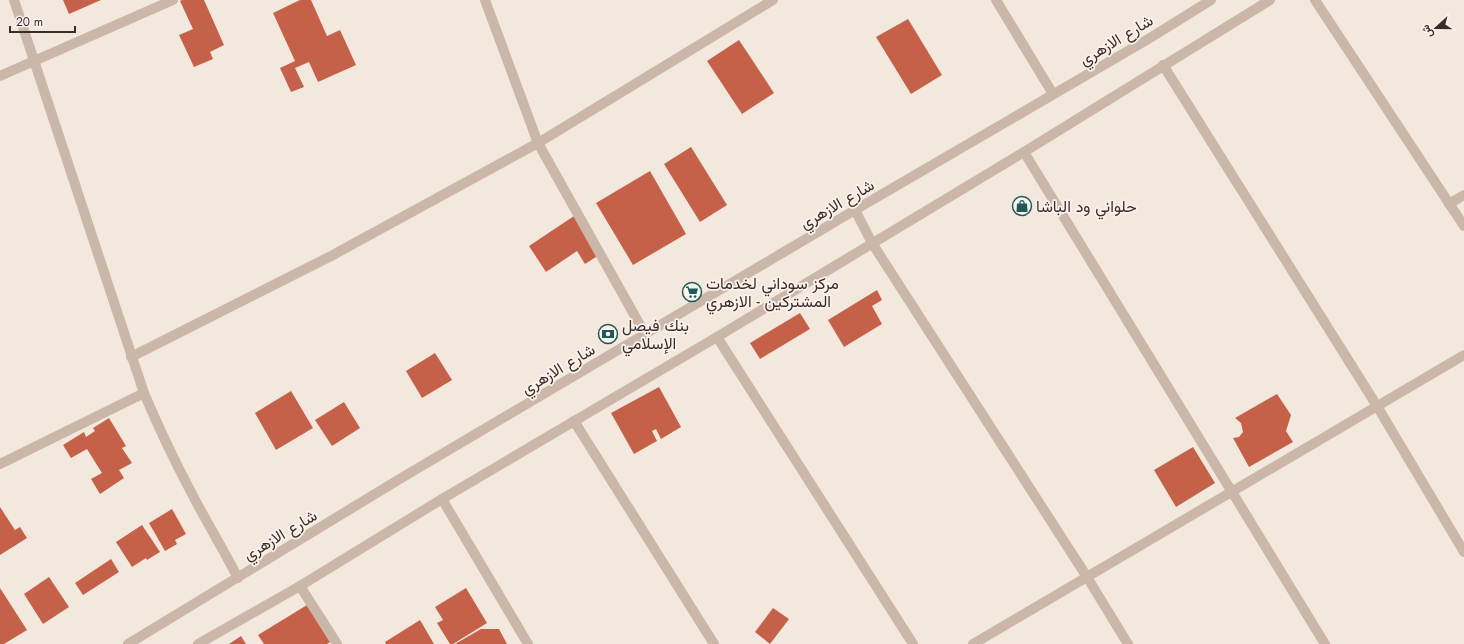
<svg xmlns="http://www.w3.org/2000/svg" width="1464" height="644" viewBox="0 0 1464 644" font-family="Jost,Vazirmatn,sans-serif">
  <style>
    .building { fill: #c66149 }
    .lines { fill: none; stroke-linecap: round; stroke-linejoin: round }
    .minor { stroke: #cbb7aa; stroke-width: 10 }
    .labels { text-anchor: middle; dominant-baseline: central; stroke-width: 3.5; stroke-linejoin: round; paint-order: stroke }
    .street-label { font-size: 16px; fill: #392d2a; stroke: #faf2eb }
    .poi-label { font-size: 16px; fill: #392d2a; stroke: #faf2eb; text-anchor: start }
  </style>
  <rect width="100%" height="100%" fill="#f3e8de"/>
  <!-- building -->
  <g class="building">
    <path d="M63,0H101L69,14Z"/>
    <path d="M182,0H204L224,45L210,52L213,59L194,67L179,35L193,29L180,1Z"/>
    <path d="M300,0H311L327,36L340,30L356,65L318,82L309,62L295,68L304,87L291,92L280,68L295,61L273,13Z"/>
    <path d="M908,19L942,75L911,94L876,37Z"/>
    <path d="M739,40L774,93L742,114L707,61Z"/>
    <path d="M691,147L727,205L700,222L664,164Z"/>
    <path d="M650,171L686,234L633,265L596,203Z"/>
    <path d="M574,216L599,255L585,264L577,251L546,272L529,246Z"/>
    <path d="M877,290L882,300L872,306L882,324L844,347L828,320Z"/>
    <path d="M800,313L810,329L760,359L750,343Z"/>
    <path d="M435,353L452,380L422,398L406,371Z"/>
    <path d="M659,387L681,427L661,439L656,429L652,431L657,441L634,454L611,413Z"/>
    <path d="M291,391L313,428L276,450L255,413Z"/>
    <path d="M1277,394L1291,415L1286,431L1293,442L1249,467L1233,438L1239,437L1243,432L1241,423L1235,418Z"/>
    <path d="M344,402L360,428L332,446L315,420Z"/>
    <path d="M109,418L126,446L122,448L132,463L119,470L124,478L100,494L91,479L102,473L87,449L71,458L63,445L84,432L86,437L95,431L93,428Z"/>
    <path d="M1193,447L1215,483L1176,507L1154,470Z"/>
    <path d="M0,507L15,530L20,527L27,538L0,555Z"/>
    <path d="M172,509L186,534L175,540L177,544L165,551L149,523Z"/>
    <path d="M142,525L160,552L147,560L146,558L132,567L116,542Z"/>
    <path d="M111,559L119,572L83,595L75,583Z"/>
    <path d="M49,577L69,607L43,624L24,594Z"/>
    <path d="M0,588L27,630L4,644H0Z"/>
    <path d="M466,588L487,623L453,644H450L437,623L443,620L435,607Z"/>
    <path d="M307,605L330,642L327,644H264L258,635Z"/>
    <path d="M773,608L789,619L770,644L755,632Z"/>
    <path d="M420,620L434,644H386L385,642Z"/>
    <path d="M481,629H499L507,644H455Z"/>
    <path d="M241,636L246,644H229Z"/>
  </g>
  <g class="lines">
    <!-- minor -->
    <g class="minor">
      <path d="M14,0L144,393C158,426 174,460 191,492C206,521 223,549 238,578"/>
      <path d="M485,0L538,143L645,334"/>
      <path d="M996,0L1053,94"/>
      <path d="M1315,0L1464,226"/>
      <path d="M1163,65L1377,406L1464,552"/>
      <path d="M0,76L173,0"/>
      <path d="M1024,152L1325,644"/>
      <path d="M1449,204L1464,195"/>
      <path d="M855,210L872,243L1087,577L1128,644"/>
      <path d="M717,337L913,644"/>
      <path d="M131,357L333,255L538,143L773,0"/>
      <path d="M574,421L714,644"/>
      <path d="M0,464L144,393"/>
      <path d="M442,499L528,644"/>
      <path d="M300,586L337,644"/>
      <path d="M128,644L403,477L855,210L1150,38L1211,0"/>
      <path d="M198,644L300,586L442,499L717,337L1024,152L1270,0"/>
      <path d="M973,644L1464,355"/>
    </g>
  </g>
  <!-- icons -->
  <defs>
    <symbol id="shop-ring" viewBox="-11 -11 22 22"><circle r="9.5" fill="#faf2eb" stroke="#1f5a5b" stroke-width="1.5"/><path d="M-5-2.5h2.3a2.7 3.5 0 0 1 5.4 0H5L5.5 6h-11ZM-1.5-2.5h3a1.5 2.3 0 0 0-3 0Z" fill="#1f5a5b"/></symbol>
    <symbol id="supermarket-ring" viewBox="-11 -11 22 22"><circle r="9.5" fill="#faf2eb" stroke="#1f5a5b" stroke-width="1.5"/><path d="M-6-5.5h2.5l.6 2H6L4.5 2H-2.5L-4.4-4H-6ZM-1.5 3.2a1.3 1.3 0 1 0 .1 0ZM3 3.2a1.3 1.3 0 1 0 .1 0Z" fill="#1f5a5b"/></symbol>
    <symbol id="bank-ring" viewBox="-11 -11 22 22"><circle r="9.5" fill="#faf2eb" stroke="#1f5a5b" stroke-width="1.5"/><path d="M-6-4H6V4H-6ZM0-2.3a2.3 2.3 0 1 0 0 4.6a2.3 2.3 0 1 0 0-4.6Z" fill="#1f5a5b"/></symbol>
  </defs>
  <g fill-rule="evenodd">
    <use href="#shop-ring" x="1011" y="195" width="22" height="22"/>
    <use href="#supermarket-ring" x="681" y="281" width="22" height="22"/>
    <use href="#bank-ring" x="597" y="323" width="22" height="22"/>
  </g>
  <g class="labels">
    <!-- street labels -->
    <g class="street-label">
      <text transform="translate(1116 40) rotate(-31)">شارع الازهري</text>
      <text transform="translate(837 204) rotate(-30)">شارع الازهري</text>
      <text transform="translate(558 369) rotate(-31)">شارع الازهري</text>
      <text transform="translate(280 535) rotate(-31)">شارع الازهري</text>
    </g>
    <!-- poi labels -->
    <g class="poi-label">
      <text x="1036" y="206">حلواني ود الباشا</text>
      <text x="706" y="283">مركز سوداني لخدمات<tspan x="706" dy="18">المشتركين - الازهري</tspan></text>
      <text x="622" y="325">بنك فيصل<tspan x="622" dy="18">الإسلامي</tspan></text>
    </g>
  </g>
  <!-- north arrow -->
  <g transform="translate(1436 28) rotate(249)" stroke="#faf2eb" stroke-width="3" paint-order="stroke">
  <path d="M0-3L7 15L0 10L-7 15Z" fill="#392d2a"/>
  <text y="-6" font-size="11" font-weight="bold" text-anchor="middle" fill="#392d2a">ش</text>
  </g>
  <!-- scale -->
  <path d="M10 26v6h65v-6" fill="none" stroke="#392d2a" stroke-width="2"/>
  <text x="16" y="26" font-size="12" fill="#392d2a" stroke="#faf2eb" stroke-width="3" paint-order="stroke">20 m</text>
</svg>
